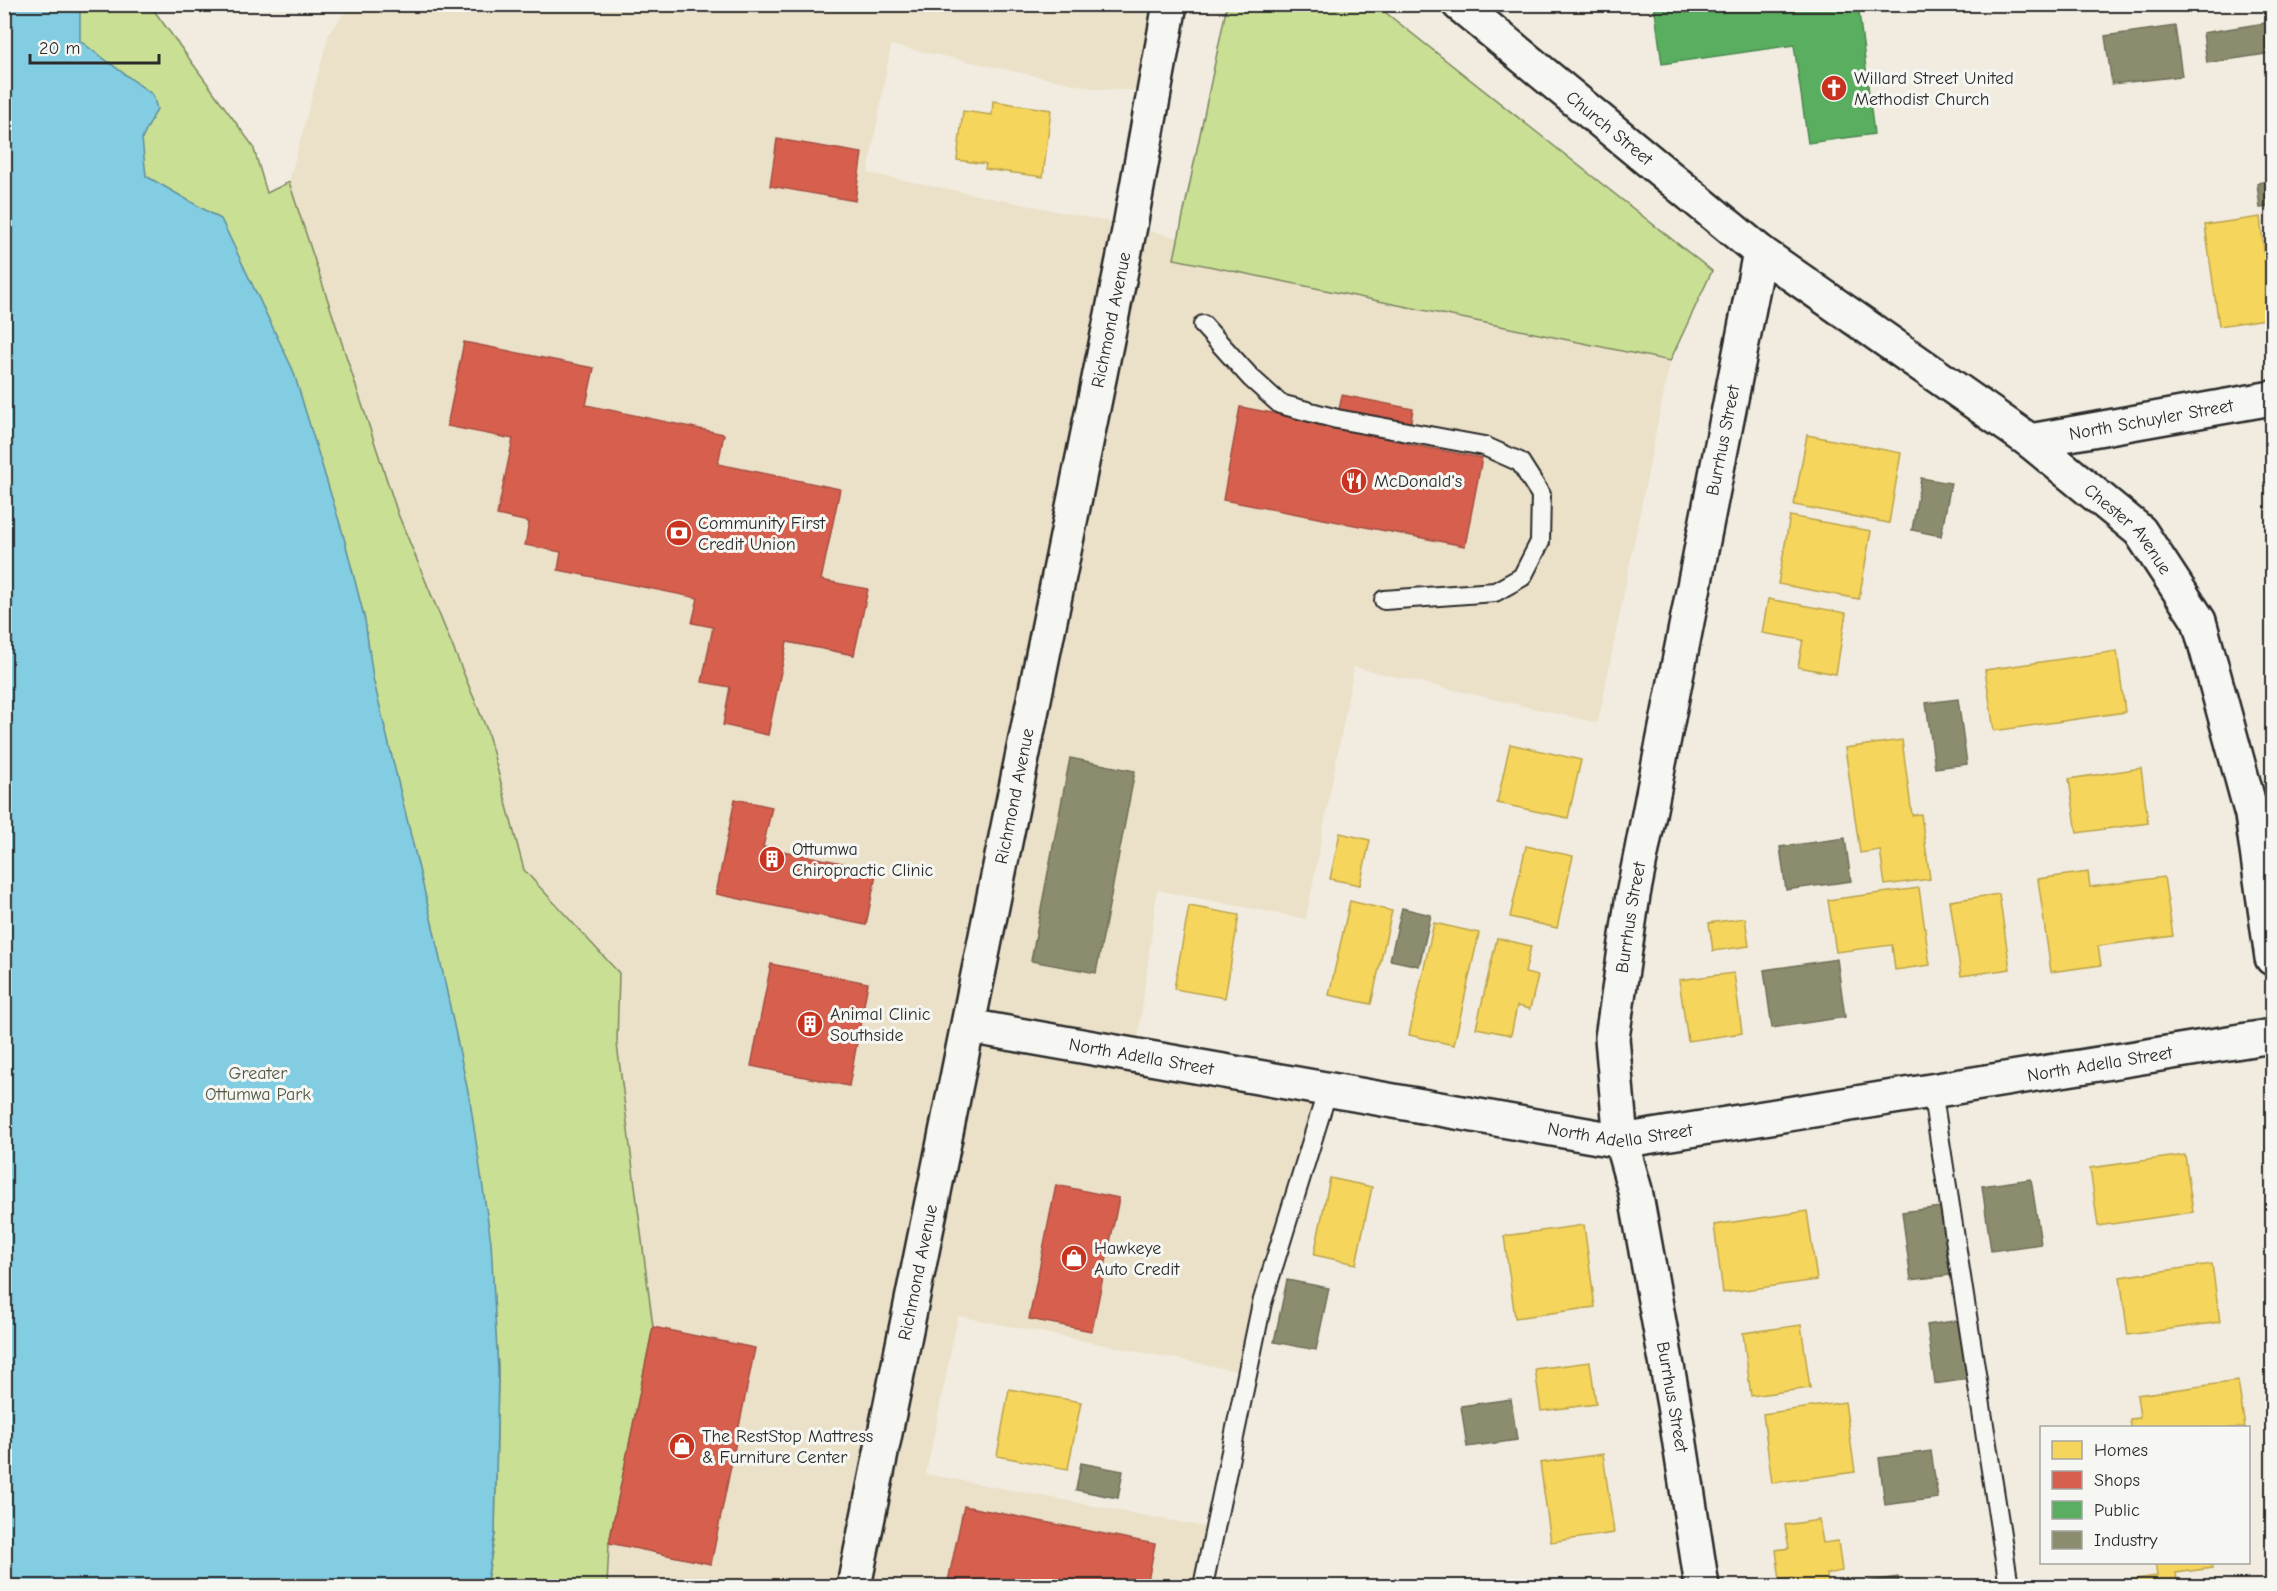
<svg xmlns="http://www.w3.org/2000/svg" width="2277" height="1591" viewBox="0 0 2277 1591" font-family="'Comic Neue',sans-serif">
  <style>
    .built { fill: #ebe0c8 }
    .green { fill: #c9df94; stroke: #7a8560; stroke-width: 1.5 }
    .water { fill: #82cde2; stroke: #5f8c99; stroke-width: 1.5 }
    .homes { fill: #f6d55c; stroke: #b9a24d; stroke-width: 1.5 }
    .shops { fill: #d6604d; stroke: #a35043; stroke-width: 1.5 }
    .public { fill: #5aae61; stroke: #4c8751; stroke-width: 1.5 }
    .industry { fill: #8c8c6e; stroke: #6f6f5a; stroke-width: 1.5 }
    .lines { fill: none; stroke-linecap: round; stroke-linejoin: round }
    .service-casing { stroke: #2b2b2b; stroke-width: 22 }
    .minor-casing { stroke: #2b2b2b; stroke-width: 38 }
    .tertiary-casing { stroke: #2b2b2b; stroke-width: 38 }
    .secondary-casing { stroke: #2b2b2b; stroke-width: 38 }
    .service { stroke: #f6f6f2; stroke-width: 18 }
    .minor { stroke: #f6f6f2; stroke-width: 33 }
    .tertiary { stroke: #f6f6f2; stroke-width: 33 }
    .secondary { stroke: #f6f6f2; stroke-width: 33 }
    .labels { text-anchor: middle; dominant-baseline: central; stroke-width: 6; stroke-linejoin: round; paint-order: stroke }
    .poi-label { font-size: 18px; fill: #2b2b2b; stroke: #f6f6f2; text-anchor: start }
    .street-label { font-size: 18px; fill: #2b2b2b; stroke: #f6f6f2 }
    .park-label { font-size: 18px; fill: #525845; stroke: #f6f6f2 }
  </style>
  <rect width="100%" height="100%" fill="#f1ecdf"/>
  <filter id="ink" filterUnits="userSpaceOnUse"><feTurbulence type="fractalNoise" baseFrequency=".0167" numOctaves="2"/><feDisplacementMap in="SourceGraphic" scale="12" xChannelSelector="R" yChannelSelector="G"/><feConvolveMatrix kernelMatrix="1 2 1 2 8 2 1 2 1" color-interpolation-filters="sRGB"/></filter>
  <g filter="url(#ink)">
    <!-- built -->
    <path class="built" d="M351,5H1170L1154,91L1097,89L891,45L868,173L1130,226L1179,238L1175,259L1670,361L1598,723L1354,667L1306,919L1157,890L1136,1055L1328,1089L1248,1373L958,1316L926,1474L1215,1529L1203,1586H607L619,973L524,870L487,730L398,514L289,182L329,33Z"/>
    <!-- green -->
    <g class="green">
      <path d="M5,5H150L253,146L267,193L289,182L398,514L487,730L524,870L619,973L617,1044L653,1327L609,1543L607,1586H486L495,1534L498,1370L492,1279L5,1586Z"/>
      <path d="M1376,5L1712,271L1670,361L1174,259L1227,5Z"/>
    </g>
    <!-- water -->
    <path class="water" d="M80,5V41L153,95L157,109L142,139L146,176L221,219L293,370L343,534L365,620L373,678L434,931L470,1101L491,1242L498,1370L495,1534L486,1586H5L4,5Z"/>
    <!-- homes -->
    <g class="homes">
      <path d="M993,101L1051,110L1043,177L985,169L986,164L957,160L963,111L992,115Z"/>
      <path d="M2260,217L2272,318L2219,326L2205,225Z"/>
      <path d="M1807,435L1901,453L1889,523L1794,505Z"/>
      <path d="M1790,516L1871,531L1859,599L1778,584Z"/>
      <path d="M1768,599L1846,613L1836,674L1798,667L1803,640L1762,633Z"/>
      <path d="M2117,651L2125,712L1994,731L1985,670Z"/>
      <path d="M1902,740L1912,815L1921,814L1930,879L1885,885L1880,850L1860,853L1845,748Z"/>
      <path d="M1510,744L1581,760L1568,818L1497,803Z"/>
      <path d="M2141,768L2148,823L2077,833L2069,779Z"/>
      <path d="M1340,833L1370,840L1360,885L1330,879Z"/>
      <path d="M1526,846L1573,856L1557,928L1510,917Z"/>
      <path d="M2088,872L2090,887L2164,877L2173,936L2098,946L2101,965L2051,972L2038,879Z"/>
      <path d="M1919,888L1930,965L1895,970L1892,945L1836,952L1828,900Z"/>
      <path d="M1999,894L2010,969L1961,976L1950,901Z"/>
      <path d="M1350,901L1392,911L1371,1004L1329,995Z"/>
      <path d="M1189,906L1239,915L1225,998L1174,989Z"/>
      <path d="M1745,918L1749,946L1713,951L1709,923Z"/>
      <path d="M1434,923L1479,933L1454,1045L1409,1035Z"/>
      <path d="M1497,938L1531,946L1525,973L1538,976L1530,1009L1517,1006L1511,1035L1476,1028Z"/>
      <path d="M1734,973L1742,1033L1688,1041L1679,980Z"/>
      <path d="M2185,1155L2193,1212L2098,1226L2090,1168Z"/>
      <path d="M1330,1178L1372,1187L1356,1264L1314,1255Z"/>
      <path d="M1807,1211L1817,1280L1723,1293L1714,1225Z"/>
      <path d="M1584,1225L1595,1307L1515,1318L1504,1236Z"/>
      <path d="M2212,1264L2220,1322L2128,1335L2120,1277Z"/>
      <path d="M1801,1325L1810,1388L1751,1396L1743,1333Z"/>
      <path d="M1590,1362L1596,1404L1541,1411L1535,1369Z"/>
      <path d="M2238,1381L2245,1428H2131L2130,1419L2140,1418L2137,1395Z"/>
      <path d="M1009,1389L1081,1402L1068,1469L997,1456Z"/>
      <path d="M1845,1402L1855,1472L1772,1483L1763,1414Z"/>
      <path d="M1603,1454L1614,1533L1551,1542L1540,1463Z"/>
      <path d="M1819,1520L1823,1543L1838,1541L1842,1571L1827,1574L1829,1586H1794L1793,1578L1780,1580L1776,1550L1789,1548L1785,1525Z"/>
      <path d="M2155,1562H2211L2212,1568L2176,1573L2178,1586H2123L2122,1581L2157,1576Z"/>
    </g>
    <!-- shops -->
    <g class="shops">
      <path d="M777,139L862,153L855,201L770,186Z"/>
      <path d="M464,342L594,368L586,405L724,434L718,464L840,489L821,580L868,589L854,655L787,642L768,735L723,725L730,687L702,682L713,627L692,623L698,598L558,570L561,552L525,545L529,522L497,515L513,439L447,426Z"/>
      <path d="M1342,395L1413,409L1407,444L1482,458L1465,546L1223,500L1240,407L1336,425Z"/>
      <path d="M735,799L772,807L763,847L877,870L866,925L716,894Z"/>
      <path d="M771,964L868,983L849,1086L751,1066Z"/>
      <path d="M1056,1185L1119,1198L1092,1331L1029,1319Z"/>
      <path d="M653,1327L755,1348L711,1564L609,1543Z"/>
      <path d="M964,1506L1155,1544L1147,1586H947Z"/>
    </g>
    <!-- public -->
    <path class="public" d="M1654,4H1858L1874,134L1808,143L1794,45L1662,64Z"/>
    <!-- industry -->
    <g class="industry">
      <path d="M2272,22V53L2207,63L2203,33Z"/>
      <path d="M2175,26L2182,76L2112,84L2105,36Z"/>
      <path d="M2272,180V207L2260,208L2257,183Z"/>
      <path d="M1921,478L1951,483L1941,536L1912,530Z"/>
      <path d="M1958,699L1967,764L1935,768L1926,703Z"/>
      <path d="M1070,758L1135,771L1096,973L1031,961Z"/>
      <path d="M1845,838L1851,881L1786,890L1780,847Z"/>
      <path d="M1402,908L1431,915L1419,966L1390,960Z"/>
      <path d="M1837,959L1845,1017L1772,1028L1764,970Z"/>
      <path d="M2031,1179L2041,1244L1991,1251L1982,1186Z"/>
      <path d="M1941,1207L1950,1275L1911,1280L1902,1212Z"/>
      <path d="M1287,1280L1329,1288L1316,1350L1274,1342Z"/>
      <path d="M1960,1320L1968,1379L1935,1384L1927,1325Z"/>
      <path d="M1511,1399L1517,1440L1467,1447L1461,1406Z"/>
      <path d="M1931,1451L1938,1498L1885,1505L1879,1458Z"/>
      <path d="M1081,1463L1123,1471L1118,1498L1076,1490Z"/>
      <path d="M1898,1577L1899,1586H1851V1584Z"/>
    </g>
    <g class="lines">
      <defs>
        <g id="service">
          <path d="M1203,325L1251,378L1280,404L1337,419L1484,446L1520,462L1541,495L1540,542L1522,577L1495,592L1384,600"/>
          <path d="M1932,1090L2009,1586"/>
          <path d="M1203,1586L1262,1303L1328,1089"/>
        </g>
        <g id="minor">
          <path id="s1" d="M2030,441L2272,398"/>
          <path id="s2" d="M968,1026L1621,1141L2272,1036"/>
          <path id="s3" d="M1702,1586L1674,1405L1635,1190L1621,1141L1612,1038L1633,895L1760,252"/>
        </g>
        <g id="tertiary">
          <path id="s4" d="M1459,4L1760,252L2030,441L2140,531L2199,621L2252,815L2272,958"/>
        </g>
        <g id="secondary">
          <path id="s5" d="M854,1586L1130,226L1170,4"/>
        </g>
      </defs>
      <!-- service casing -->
      <use href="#service" class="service-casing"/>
      <!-- minor casing -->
      <use href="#minor" class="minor-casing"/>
      <!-- tertiary casing -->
      <use href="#tertiary" class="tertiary-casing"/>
      <!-- secondary casing -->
      <use href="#secondary" class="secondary-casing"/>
      <!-- service -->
      <use href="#service" class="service"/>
      <!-- minor -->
      <use href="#minor" class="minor"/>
      <!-- tertiary -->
      <use href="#tertiary" class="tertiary"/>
      <!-- secondary -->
      <use href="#secondary" class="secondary"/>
    </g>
  </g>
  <!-- icons -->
  <defs>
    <symbol id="church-disc" viewBox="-11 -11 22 22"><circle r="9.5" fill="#c8321e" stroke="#f6f6f2"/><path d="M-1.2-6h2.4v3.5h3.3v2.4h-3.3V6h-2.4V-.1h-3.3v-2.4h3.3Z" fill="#fff"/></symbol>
    <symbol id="restaurant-disc" viewBox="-11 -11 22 22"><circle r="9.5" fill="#c8321e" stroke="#f6f6f2"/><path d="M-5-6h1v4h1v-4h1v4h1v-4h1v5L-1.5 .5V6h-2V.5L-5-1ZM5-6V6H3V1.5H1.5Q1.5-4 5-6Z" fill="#fff"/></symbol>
    <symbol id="bank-disc" viewBox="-11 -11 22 22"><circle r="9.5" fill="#c8321e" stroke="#f6f6f2"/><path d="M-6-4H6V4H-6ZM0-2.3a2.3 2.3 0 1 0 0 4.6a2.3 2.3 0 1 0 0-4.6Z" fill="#fff"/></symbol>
    <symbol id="building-disc" viewBox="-11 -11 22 22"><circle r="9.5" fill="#c8321e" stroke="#f6f6f2"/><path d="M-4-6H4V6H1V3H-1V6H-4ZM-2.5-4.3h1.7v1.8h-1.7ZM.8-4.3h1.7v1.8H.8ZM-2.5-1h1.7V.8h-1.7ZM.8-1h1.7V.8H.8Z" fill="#fff"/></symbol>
    <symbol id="shop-disc" viewBox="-11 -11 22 22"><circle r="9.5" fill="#c8321e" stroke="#f6f6f2"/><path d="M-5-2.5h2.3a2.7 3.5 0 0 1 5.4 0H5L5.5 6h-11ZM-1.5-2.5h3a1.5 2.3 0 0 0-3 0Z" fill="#fff"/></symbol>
  </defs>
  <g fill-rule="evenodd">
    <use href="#church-disc" x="1819" y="73" width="30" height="30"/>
    <use href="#restaurant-disc" x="1339" y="466" width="30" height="30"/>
    <use href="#bank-disc" x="664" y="518" width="30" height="30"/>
    <use href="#building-disc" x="757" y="844" width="30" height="30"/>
    <use href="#building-disc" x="795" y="1009" width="30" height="30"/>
    <use href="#shop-disc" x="1059" y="1243" width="30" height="30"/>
    <use href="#shop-disc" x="667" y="1431" width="30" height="30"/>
  </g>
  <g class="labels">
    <!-- poi labels -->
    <g class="poi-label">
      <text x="1854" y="78">Willard Street United<tspan x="1854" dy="21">Methodist Church</tspan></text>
      <text x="1374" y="481">McDonald's</text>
      <text x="698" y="523">Community First<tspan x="698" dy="21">Credit Union</tspan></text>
      <text x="792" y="849">Ottumwa<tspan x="792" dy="21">Chiropractic Clinic</tspan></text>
      <text x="830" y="1014">Animal Clinic<tspan x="830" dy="21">Southside</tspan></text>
      <text x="1094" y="1248">Hawkeye<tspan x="1094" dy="21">Auto Credit</tspan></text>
      <text x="702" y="1436">The RestStop Mattress<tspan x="702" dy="21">&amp; Furniture Center</tspan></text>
    </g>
    <!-- street labels -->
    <g class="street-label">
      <text stroke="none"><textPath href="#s4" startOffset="195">Church Street</textPath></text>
      <text stroke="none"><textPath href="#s5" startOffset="1292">Richmond Avenue</textPath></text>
      <text stroke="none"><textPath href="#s1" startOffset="123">North Schuyler Street</textPath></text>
      <text stroke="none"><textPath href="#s3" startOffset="1164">Burrhus Street</textPath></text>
      <text stroke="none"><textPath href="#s4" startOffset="852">Chester Avenue</textPath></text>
      <text stroke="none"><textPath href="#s5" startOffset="806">Richmond Avenue</textPath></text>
      <text stroke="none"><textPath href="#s3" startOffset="678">Burrhus Street</textPath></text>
      <text stroke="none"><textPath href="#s2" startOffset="176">North Adella Street</textPath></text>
      <text stroke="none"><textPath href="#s2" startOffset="1148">North Adella Street</textPath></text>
      <text stroke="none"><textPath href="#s2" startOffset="662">North Adella Street</textPath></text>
      <text stroke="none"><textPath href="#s5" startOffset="320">Richmond Avenue</textPath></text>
      <text transform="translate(1672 1397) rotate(80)">Burrhus Street</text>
    </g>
    <!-- park labels -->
    <g class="park-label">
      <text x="258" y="1073">Greater<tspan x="258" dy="21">Ottumwa Park</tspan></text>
    </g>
  </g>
  <!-- margin -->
  <rect width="2277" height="1591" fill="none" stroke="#f6f6f2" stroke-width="24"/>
  <rect x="12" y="12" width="2253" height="1567" fill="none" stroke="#2b2b2b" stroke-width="2" filter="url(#ink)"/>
  <!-- legend -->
  <rect x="2040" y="1426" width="210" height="138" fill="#f6f6f2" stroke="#a5a5a2" stroke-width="1.5"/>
  <rect x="2052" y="1441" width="30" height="18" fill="#f6d55c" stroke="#a5a5a2" stroke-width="1.5"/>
  <text x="2094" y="1456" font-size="18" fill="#2b2b2b">Homes</text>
  <rect x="2052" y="1471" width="30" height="18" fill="#d6604d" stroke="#a5a5a2" stroke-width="1.5"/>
  <text x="2094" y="1486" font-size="18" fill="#2b2b2b">Shops</text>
  <rect x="2052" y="1501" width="30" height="18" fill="#5aae61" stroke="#a5a5a2" stroke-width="1.5"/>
  <text x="2094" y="1516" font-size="18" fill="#2b2b2b">Public</text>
  <rect x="2052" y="1531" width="30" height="18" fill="#8c8c6e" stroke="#a5a5a2" stroke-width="1.5"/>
  <text x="2094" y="1546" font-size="18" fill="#2b2b2b">Industry</text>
  <!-- scale -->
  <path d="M30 54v9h129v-9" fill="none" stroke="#2b2b2b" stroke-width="3"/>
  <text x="39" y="54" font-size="18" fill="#2b2b2b" stroke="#f6f6f2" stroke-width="4.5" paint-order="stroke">20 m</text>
</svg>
